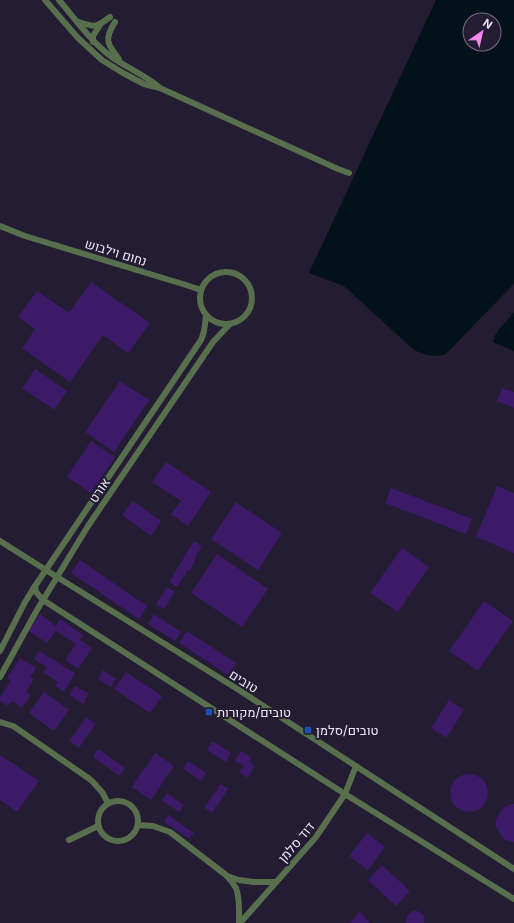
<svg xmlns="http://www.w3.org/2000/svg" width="514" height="923" viewBox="0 0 514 923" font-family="Inter,Heebo,sans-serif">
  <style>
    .water { fill: #031118; fill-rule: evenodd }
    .pier { fill: #231c32 }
    .building { fill: #3c1a68 }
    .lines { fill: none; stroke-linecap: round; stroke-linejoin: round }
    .minor { stroke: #586f4d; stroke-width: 6 }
    .transit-dot { fill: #1a4fb4; stroke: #231c32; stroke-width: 1.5 }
    .labels { text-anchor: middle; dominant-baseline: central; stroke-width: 4; stroke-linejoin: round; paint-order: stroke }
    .street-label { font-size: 13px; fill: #ebe7f6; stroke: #231c32 }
    .poi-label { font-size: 13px; fill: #ebe7f6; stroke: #231c32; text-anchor: start }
  </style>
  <rect width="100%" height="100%" fill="#231c32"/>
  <!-- water -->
  <g class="water">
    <path d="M436,0H514V284L446,354C432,358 426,355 414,350L344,286L309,273ZM470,20H494V44H470Z"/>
    <path d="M514,312V351L493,342C494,332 508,320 514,312Z"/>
  </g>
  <!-- pier -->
  <path class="pier" d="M514,284V286L451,351L446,354Z"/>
  <!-- building -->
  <g class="building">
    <path d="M91,282L150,323L128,353L103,335L70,382L22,348L35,329L18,317L37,291L69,313Z"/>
    <path d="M35,369L67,391L54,410L22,388Z"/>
    <path d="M120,381L149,400L114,452L85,432Z"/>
    <path d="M502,388L514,392V408L497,401Z"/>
    <path d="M91,441L115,457L91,493L67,477Z"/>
    <path d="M166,462L211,492L188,526L171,514L181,501L152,482Z"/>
    <path d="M497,486L514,493V553L476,537Z"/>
    <path d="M391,488L472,519L466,534L385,503Z"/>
    <path d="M133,501L161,521L151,536L122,515Z"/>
    <path d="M236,502L282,533L258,570L211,539Z"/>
    <path d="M194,541L202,546L195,558L196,559L190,571L188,570L177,587L169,582Z"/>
    <path d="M402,548L429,567L398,612L370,593Z"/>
    <path d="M217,554L268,589L242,627L191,593Z"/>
    <path d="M80,560L147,606L139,619L71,573Z"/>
    <path d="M167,587L175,592L164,609L156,604Z"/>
    <path d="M484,601L513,621L478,671L449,651Z"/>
    <path d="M40,614L56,626L60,619L83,635L80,640L92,648L78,669L65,660L76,644L56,631L47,643L29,631Z"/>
    <path d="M154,614L181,632L175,641L148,624Z"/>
    <path d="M187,631L236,663L228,675L179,643Z"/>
    <path d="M39,651L75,673L64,692L55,686L58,682L43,672L47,667L34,659Z"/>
    <path d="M20,658L36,668L30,677L34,679L26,692L31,695L22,708L12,701L8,706L0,701V697L11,680L7,678Z"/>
    <path d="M103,670L116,679L111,687L98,679Z"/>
    <path d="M126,672L162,696L150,713L114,689Z"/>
    <path d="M75,686L89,694L83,704L69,695Z"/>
    <path d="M44,692L69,710L54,731L29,713Z"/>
    <path d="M449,700L464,710L446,738L431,728Z"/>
    <path d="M86,717L96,724L79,748L69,741Z"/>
    <path d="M212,741L231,753L226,762L207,750Z"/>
    <path d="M98,749L125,768L119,776L93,757Z"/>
    <path d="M241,751L251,757L249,761L255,766L248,778L239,772L244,766L235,761Z"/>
    <path d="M155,753L174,766L151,800L132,787Z"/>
    <path d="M0,755L39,781L17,812L0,800Z"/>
    <path d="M188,761L206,773L201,781L183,769Z"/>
    <circle cx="469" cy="793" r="19"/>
    <path d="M221,784L228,789L212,813L204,808Z"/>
    <path d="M167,793L184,805L179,812L162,801Z"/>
    <path d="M513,804H514V842H511L504,839L500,834L496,827V819L499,813L505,807Z"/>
    <path d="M168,815L194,833L189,839L164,822Z"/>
    <path d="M367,833L385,847L368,870L349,856Z"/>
    <path d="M382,865L410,891L396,906L368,880Z"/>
    <path d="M413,911H417L421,913L424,916L425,920L424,923H406L407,916L410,913Z"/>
    <path d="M360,912L370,923H349Z"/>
  </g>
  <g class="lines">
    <!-- minor -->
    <g class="minor">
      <path d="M45,0L78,38L102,60L123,73L144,84L160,88L338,169L349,173"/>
      <path d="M59,0C76,20 92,43 113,58C128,68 144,75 158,86"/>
      <path d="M79,22C95,28 97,27 110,17"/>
      <path d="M115,22C104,39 107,44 119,59"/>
      <path d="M93,42V36L100,25"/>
      <path d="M0,226L25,236L186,285L201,290"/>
      <circle cx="226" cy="298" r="26"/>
      <path d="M0,541L57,577L239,690L514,869"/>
      <path d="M35,586L36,592L43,600L345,794L514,899"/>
      <path d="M0,651L24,604L33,589L201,340C205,332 205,324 206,315"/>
      <path d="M0,677L37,610L88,526L213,342L230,324"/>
      <path d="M0,722L13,726L19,730L91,780L102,792L108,803"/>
      <circle cx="118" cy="821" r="20"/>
      <path d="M138,825L153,826L170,832L226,875C230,879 233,883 236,888C240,898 239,912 239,923"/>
      <path d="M69,840L98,826"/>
      <path d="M227,876L239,880L253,882H276"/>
      <path d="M240,923L316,837L345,794L356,766"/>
    </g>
  </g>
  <!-- markers -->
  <g class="transit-dot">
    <rect x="205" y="708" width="8" height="8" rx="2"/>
    <rect x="304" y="726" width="8" height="8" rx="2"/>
  </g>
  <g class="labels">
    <!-- street labels -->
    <g class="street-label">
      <text transform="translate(116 252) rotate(17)">נחום וילבוש</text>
      <text transform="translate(99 490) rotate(-56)">אורט</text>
      <text transform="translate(244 681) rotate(32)">טובים</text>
      <text transform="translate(296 842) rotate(-50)">דוד סלמן</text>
    </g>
    <!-- poi labels -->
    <g class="poi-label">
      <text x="217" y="712">טובים/מקורות</text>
      <text x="316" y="730">טובים/סלמן</text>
    </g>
  </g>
  <!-- north arrow -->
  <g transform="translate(482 32) rotate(34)"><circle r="19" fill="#231c32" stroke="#736d80"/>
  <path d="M0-3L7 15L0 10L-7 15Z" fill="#f788eb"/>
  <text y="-6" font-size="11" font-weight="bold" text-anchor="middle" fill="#ebe7f6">N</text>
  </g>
</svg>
